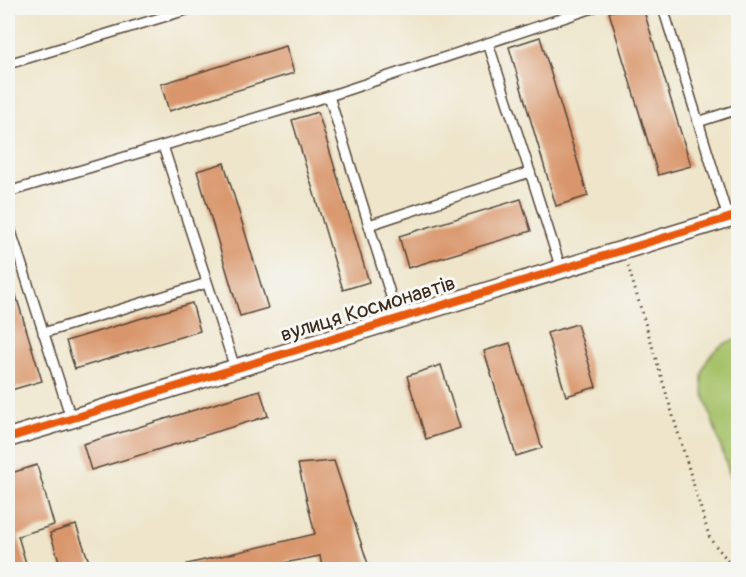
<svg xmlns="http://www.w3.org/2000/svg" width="746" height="577" viewBox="0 0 746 577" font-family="Pangolin,sans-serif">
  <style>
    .green { fill: #a5c168; stroke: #707643; stroke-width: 1.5 }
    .building { fill: #d9966c }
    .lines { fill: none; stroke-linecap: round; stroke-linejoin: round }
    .service-casing { stroke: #564638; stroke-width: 12 }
    .minor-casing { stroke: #564638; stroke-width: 21 }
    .path { stroke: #564638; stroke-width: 3; stroke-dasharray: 1.5 4.5; stroke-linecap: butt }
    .service { stroke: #fff; stroke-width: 9 }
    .minor { stroke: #fff; stroke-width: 18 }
    .cycleway-casing { stroke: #f6f6f2; stroke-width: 11 }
    .cycleway { stroke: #e8590c; stroke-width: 8 }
    .labels { text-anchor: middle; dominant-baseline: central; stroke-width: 6; stroke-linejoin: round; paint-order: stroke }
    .street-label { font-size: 21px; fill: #3b2a1e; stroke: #f6f6f2 }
  </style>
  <rect width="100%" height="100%" fill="#f6f6f2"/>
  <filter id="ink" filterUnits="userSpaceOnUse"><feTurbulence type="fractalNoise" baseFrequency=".0167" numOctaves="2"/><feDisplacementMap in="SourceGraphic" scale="12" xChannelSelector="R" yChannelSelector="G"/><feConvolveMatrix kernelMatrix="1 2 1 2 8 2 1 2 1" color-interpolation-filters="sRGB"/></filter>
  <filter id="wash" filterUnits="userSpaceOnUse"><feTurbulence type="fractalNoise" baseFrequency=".008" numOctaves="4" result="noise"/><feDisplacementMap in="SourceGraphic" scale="24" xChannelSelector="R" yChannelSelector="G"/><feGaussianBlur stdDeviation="1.35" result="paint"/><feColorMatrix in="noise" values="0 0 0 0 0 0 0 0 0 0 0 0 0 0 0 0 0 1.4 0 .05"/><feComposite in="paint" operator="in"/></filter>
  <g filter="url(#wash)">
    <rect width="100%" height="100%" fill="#eee5ca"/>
    <!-- green -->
    <path class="green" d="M738,339V500L704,395C696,368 711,345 738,339Z"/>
    <g id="blocks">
      <!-- building -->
      <g class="building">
        <path d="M625,8H643L691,166L658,175L609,12Z"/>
        <path d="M540,37L588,196L556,206L509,47Z"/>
        <path d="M286,46L294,73L169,111L161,84Z"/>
        <path d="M318,112L369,282L343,290L292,120Z"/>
        <path d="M224,163L268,308L240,316L197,171Z"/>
        <path d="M521,199L531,231L408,268L399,236Z"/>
        <path d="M8,279H11L42,381L11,390L8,379Z"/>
        <path d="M192,303L200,331L75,369L66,341Z"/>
        <path d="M577,324L596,387L566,396L547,333Z"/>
        <path d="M510,343L542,448L516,456L484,351Z"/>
        <path d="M441,365L460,428L426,439L407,376Z"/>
        <path d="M260,390L268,416L91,470L83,444Z"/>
        <path d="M334,461L370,570H323L320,556L284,563L286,570H188L187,564L315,534L298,464Z"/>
        <path d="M37,465L54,525L18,536L28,570H8V474Z"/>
        <path d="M76,525L92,570H62L50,533Z"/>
      </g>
    </g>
  </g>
  <g filter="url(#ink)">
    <use href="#blocks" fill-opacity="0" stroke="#564638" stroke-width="1.5"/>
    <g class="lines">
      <defs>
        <g id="service">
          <path d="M663,8L728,218"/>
          <path d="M488,43L530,172"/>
          <path d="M8,64L193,8"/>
          <path d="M698,122L738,109"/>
          <path d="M163,146L235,368"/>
          <path d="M8,192L329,96"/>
          <path d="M8,222L71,418"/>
          <path d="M369,225L530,172L561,269"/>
          <path d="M398,319L329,96L593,8"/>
          <path d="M43,333L207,283"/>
        </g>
        <path id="minor" d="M8,438L738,215"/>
      </defs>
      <!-- service casing -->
      <use href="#service" class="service-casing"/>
      <!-- minor casing -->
      <use href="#minor" class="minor-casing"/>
      <!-- path -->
      <path class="path" d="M628,266L710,539L736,570"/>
      <!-- service -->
      <use href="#service" class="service"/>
      <!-- minor -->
      <use href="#minor" class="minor"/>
      <defs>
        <path id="cycleway" d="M8,438L738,215"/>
      </defs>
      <!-- cycleway casing -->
      <use href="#cycleway" class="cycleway-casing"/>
      <!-- cycleway -->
      <use href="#cycleway" class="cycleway"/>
    </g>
  </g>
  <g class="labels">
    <!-- street labels -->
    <g class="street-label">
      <text transform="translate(368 309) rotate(-17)">вулиця Космонавтів</text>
    </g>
  </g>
  <!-- margin -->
  <rect width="746" height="577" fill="none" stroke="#f6f6f2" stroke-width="30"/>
</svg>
